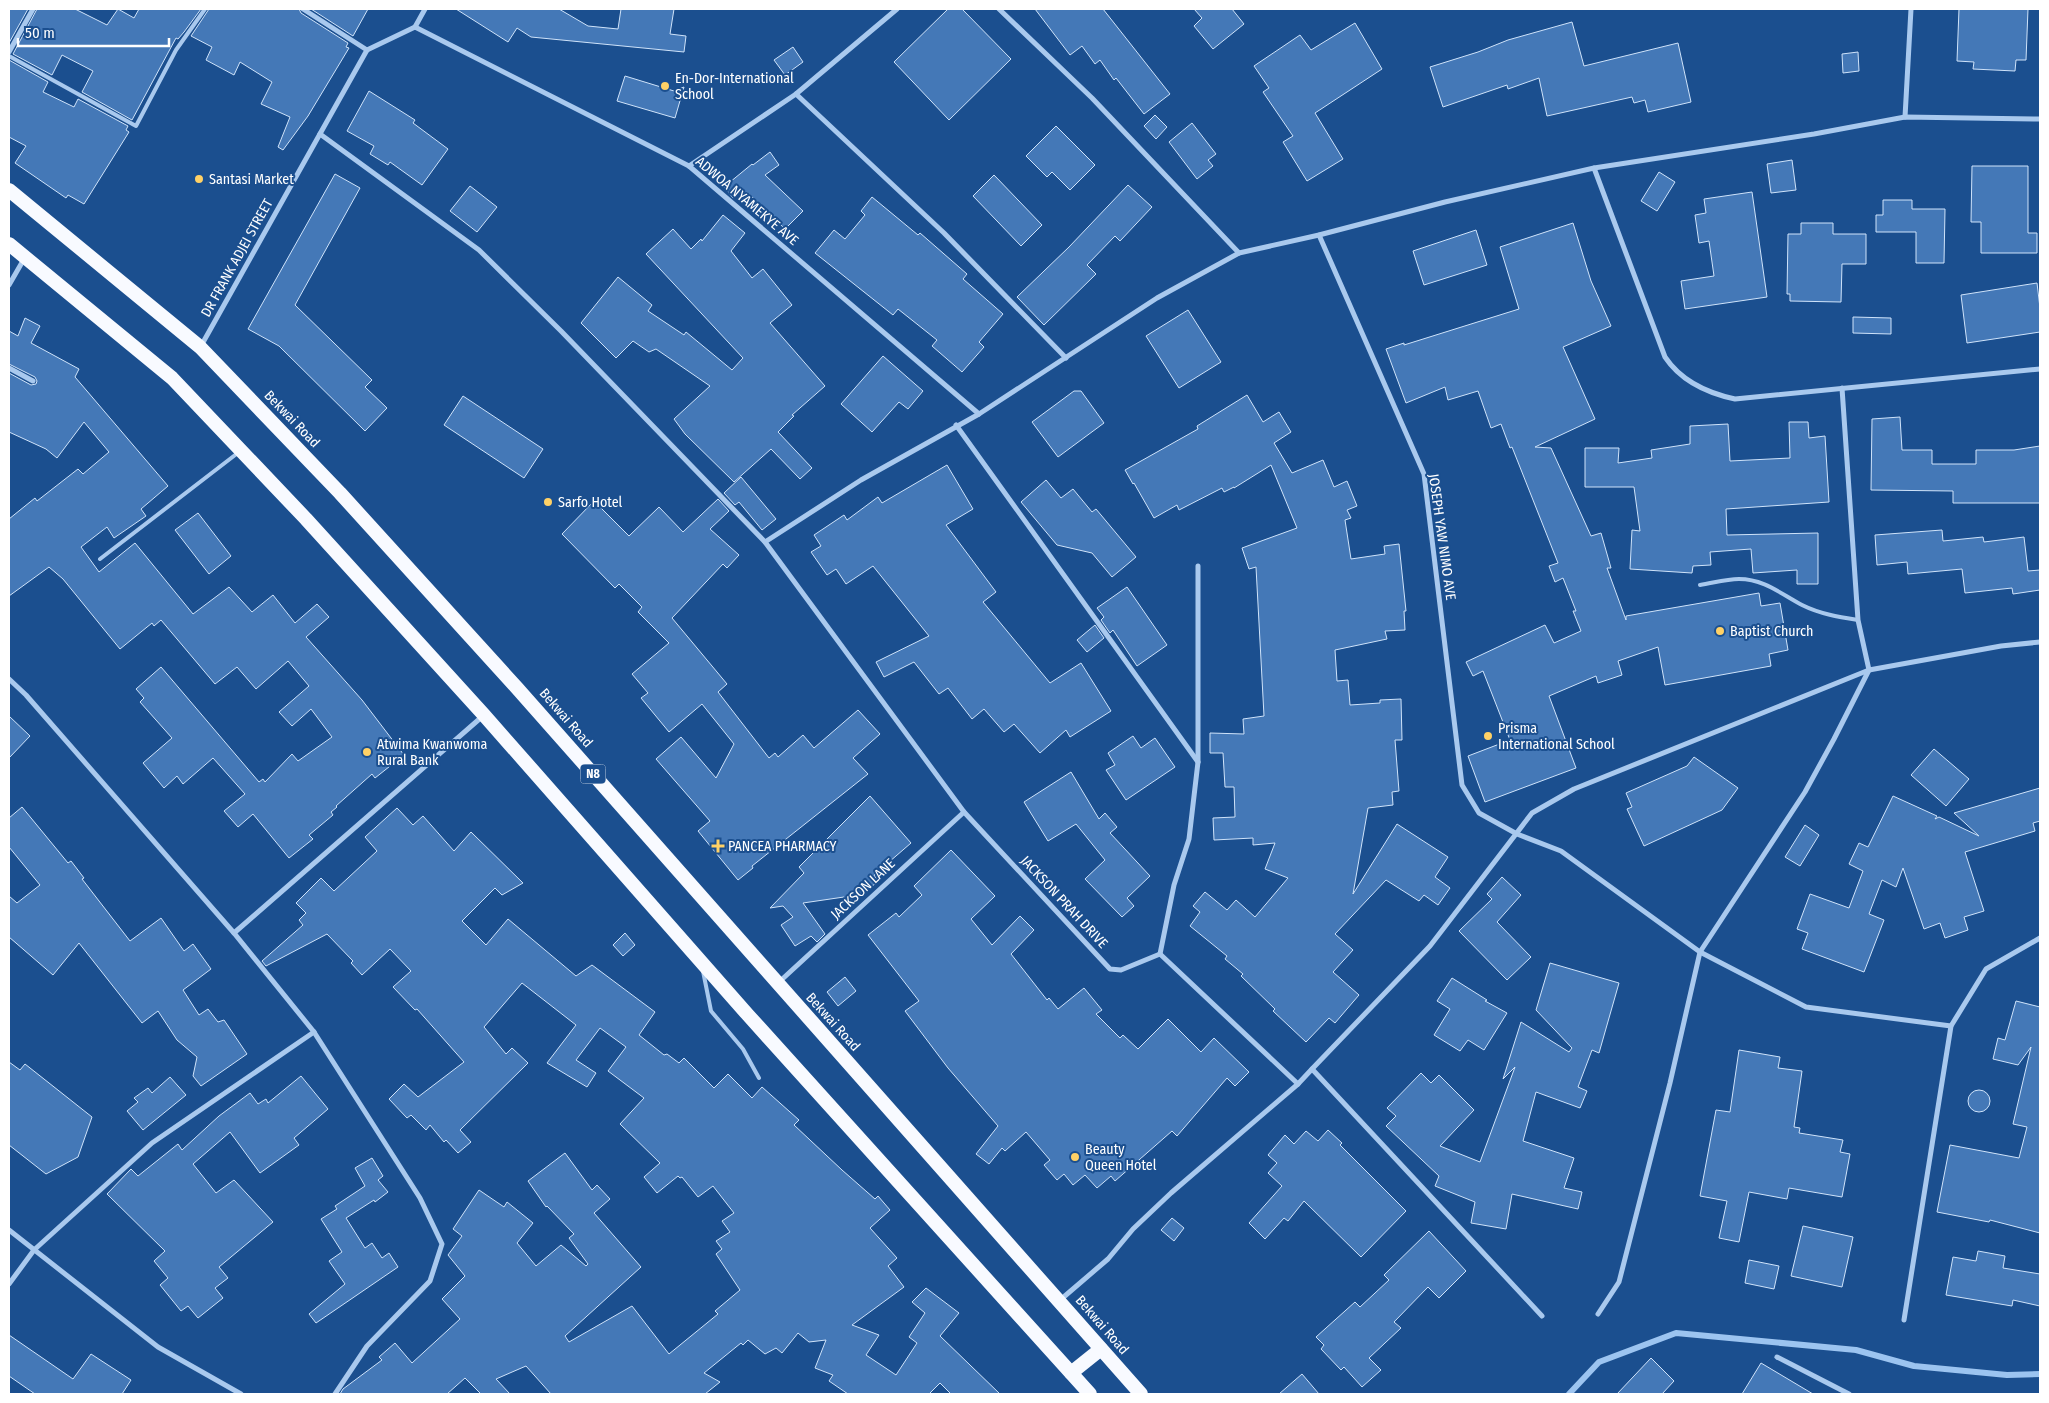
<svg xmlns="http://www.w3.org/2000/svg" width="2049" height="1403" viewBox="0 0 2049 1403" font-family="'Fira Sans Condensed',sans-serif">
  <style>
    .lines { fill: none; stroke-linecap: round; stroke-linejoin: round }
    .stream { stroke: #9cc4f0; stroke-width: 6 }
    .building { fill: #4478b7; stroke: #cfe3fa }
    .service { stroke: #a9c9ee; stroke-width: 4 }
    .minor { stroke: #a9c9ee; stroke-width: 5 }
    .trunk { stroke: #f8faff; stroke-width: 14 }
    .poi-dot { fill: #ffd166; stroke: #1b4f8f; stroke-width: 2 }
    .labels { text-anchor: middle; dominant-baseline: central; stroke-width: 4; stroke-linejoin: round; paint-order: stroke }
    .shield { fill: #1b4f8f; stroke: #bbcadd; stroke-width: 1 }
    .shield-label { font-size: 12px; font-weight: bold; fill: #fff }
    .poi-label { font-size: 14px; fill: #fff; stroke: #1b4f8f; text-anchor: start }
    .street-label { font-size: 14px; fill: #fff; stroke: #1b4f8f }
  </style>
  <rect width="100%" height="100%" fill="#1b4f8f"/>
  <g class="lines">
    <!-- stream -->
    <path class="stream" d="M1569,1394L1599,1362L1676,1333L1856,1350L1914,1366L2007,1375L2040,1374"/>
  </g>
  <!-- building -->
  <g class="building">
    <path d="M9,9H28L9,43Z"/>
    <path d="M37,9H75L107,25L118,9L134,18L139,9H201L184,32L178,39L176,38L132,120L82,92L93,71L62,55L52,75L13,54Z"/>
    <path d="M209,9H299L301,13L348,43L346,47L349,48L308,116L283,150L278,147L290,117L261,104L272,82L240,62L234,75L206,60L212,47L191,36Z"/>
    <path d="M311,9H368L353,36Z"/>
    <path d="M456,9H559L588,26L618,29L621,9H674L670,34L686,36L684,52L531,37L517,28L508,42Z"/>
    <path d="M948,9H962L1011,59L949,120L894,62Z"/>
    <path d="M1035,9H1103L1170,94L1144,114L1116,78L1114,80L1100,60L1095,64L1082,46L1070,55Z"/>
    <path d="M1194,9H1232L1244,24L1213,49L1194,26L1202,18Z"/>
    <path d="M1959,9H2028L2026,60H2016L2015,71L1973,69L1974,62L1957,61Z"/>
    <path d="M1572,22L1584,66L1678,43L1691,102L1648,112L1645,100L1634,103L1632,97L1547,116L1539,78L1508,89L1507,85L1443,107L1430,67L1478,52L1508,40Z"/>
    <path d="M1355,23L1382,69L1315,113L1343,159L1307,181L1283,142L1293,136L1263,92L1269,88L1254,66L1300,35L1311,50Z"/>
    <path d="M793,47L803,62L785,75L774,60Z"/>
    <path d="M1858,52L1859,71L1843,73L1842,54Z"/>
    <path d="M9,60L48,82L43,92L74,107L78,99L128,126L126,130L129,132L84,204L68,195L66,198L15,163L26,146L9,137Z"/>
    <path d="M625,76L674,91L684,87L675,118L617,101Z"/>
    <path d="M369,91L415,120L413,123L448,149L422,185L390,162L388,165L370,154L374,146L347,131Z"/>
    <path d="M1155,115L1167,127L1156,139L1144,126Z"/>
    <path d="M1192,123L1216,154L1208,160L1213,166L1197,179L1169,142Z"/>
    <path d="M1056,126L1095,165L1070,190L1052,172L1047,177L1026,156Z"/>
    <path d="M770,152L779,165L765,175L803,211L785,229L747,192L743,195L740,192L733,198L724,187L752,164L753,165Z"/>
    <path d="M1792,160L1796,190L1771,193L1767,164Z"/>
    <path d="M1972,166H2028V233H2037V253H1981V222H1971Z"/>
    <path d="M1659,172L1675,182L1657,211L1641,201Z"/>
    <path d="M335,174L360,188L295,305L372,380L365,387L387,408L365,431L279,346L248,329Z"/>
    <path d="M994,175L1042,225L1021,246L973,196Z"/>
    <path d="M1128,185L1152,207L1120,241L1115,236L1087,265L1096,274L1044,325L1017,297L1069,247Z"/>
    <path d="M470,186L497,207L477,232L450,211Z"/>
    <path d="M1752,192L1767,297L1685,309L1681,281L1714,276L1709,241L1699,243L1695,215L1706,213L1704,199Z"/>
    <path d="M872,197L918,235L920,233L967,274L963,279L1003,314L979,342L984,347L962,372L932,346L937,340L898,309L893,315L815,253L834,230L845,239L865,215L861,211Z"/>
    <path d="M1883,200H1912V209H1945L1944,263H1916V232H1876V215H1883Z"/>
    <path d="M723,215L745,233L731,251L752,278L763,269L792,305L770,323L825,386L792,415L794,416L778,432L812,468L800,479L771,449L734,482L685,434L674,419L710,386L656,349L649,352L633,341L616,358L581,323L618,277L652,305L648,311L684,335L686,332L732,370L743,358L646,254L673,229L691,249L701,239L702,241Z"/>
    <path d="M1573,223L1591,281L1611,326L1563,347L1595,419L1535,447L1551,448L1591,536L1601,533L1611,568H1607L1626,620V616L1759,593L1761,606L1780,603L1788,650L1769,654L1771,666L1665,685L1658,647L1618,661L1622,675L1598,683L1596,676L1549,696L1576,768L1485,802L1468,756L1510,740L1483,671L1473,676L1466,662L1545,625L1554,643L1581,631L1573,611H1576L1563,578L1555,582L1549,566L1558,563L1512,447L1510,448L1501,424L1491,428L1478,391L1448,400L1445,387L1406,403L1386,349L1404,343V345L1519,309L1500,247Z"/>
    <path d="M1801,223H1833V234H1866V264H1842L1841,302L1790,301V294H1787L1788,234H1801Z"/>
    <path d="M1476,230L1487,265L1424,285L1413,251Z"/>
    <path d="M2037,283L2040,308V332L1967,343L1961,295Z"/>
    <path d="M1188,310L1221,362L1179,388L1146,336Z"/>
    <path d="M1853,317L1891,318V334L1853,333Z"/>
    <path d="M25,318L40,326L31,343L79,369L75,377L168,486L141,509L146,516L114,538L107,527L81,547L99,572L135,543L193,614L229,587L252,612L273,595L295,623L317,604L329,617L306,637L362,700L404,755L375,778L372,774L336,806L337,807L331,812L333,815L309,835L313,839L289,858L253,814L238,827L224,811L245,794L213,758L183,784L177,776L164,788L143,763L172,738L140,702L144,698L136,689L161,667L259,782L263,779L265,782L292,754L298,761L332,737L311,709L292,726L279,712L309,686L288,661L256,689L237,667L215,684L161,620L154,626L152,623L120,649L63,579L49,567L9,596V519L35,498L37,501L78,469L83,474L109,452L84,422L57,458L46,449L9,432V373L31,385L36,384L37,381L35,377L9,364V331L18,336Z"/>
    <path d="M883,356L923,391L908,409L899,402L872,432L841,404Z"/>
    <path d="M1074,391H1081L1104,423L1058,457L1032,422Z"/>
    <path d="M1247,395L1263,422L1279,412L1291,432L1274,443L1292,473L1323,460L1334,487L1347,481L1357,506L1347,510L1351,518L1345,520L1351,559L1385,554L1384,546L1399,544L1406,611H1404L1405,630L1385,631L1387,639L1335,650L1337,681L1348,680L1350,705L1380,703V700L1401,699L1402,740H1395L1399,791L1392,792L1393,805L1368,808L1353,894L1397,824L1448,857L1435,877L1450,888L1438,905L1424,895L1419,901L1386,880L1335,934L1353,950L1333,972L1359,995L1335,1023L1329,1018L1306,1042L1273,1011L1275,1009L1241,976L1243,974L1225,959L1227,956L1190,926L1200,912L1193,906L1205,892L1227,910L1236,900L1255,917L1288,878L1265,869L1275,843L1253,845V838L1214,840L1213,818L1235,817L1234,787H1225L1223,753H1210V733L1244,734L1243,719L1264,716L1256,567L1249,569L1242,548L1297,528L1271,465L1234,488V487L1224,492L1222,488L1179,510L1177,505L1154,518L1134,483L1133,484L1125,470L1198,429L1197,426Z"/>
    <path d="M463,396L543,449L524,478L444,425Z"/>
    <path d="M1900,417L1902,450H1932V464H1976V450H2014L2040,446V503H1953V491L1871,490L1872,419Z"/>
    <path d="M1789,422H1808L1809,438L1825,436L1829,502L1726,509L1727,535L1818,533V584H1797V570L1753,573L1751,549L1710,552L1711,565L1693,566L1692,573L1630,569L1632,530L1640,531L1634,487H1585V448H1619L1618,463L1652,458L1651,450L1690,444V426L1728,424L1730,461L1790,458Z"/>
    <path d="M947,465L973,509L946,525L996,592L983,602L1050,683L1081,663L1111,711L1070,737L1066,730L1040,753L1014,724L1004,732L984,709L972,719L948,688L939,694L914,662L884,677L876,662L929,636L873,566L846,584L836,569L827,575L811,552L821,546L814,535L844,515L847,520L878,497L882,503Z"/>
    <path d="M741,477L776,519L762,530L739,502L735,505L724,493Z"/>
    <path d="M1046,480L1061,498L1073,489L1092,512L1096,509L1136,557L1112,577L1092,553L1057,545L1021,502Z"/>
    <path d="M718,499L729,511L710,529L739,555L727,568L723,564L672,618L727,684L718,692L769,758L775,753L778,757L803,735L814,748L858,710L880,734L853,758L868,774L752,866L753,868L738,880L698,831L710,821L656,759L681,737L716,778L734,744L702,704L669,732L641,698L648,693L632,674L669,643L638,612L642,607L619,584L615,588L562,534L594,501L629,536L659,507L683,532Z"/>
    <path d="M198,513L231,556L209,574L175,530Z"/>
    <path d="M1942,530L1943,541L1983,537L1984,542L2024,537L2028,571L2040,570V590L2013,594L2012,588L1965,593L1962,569L1908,574L1907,562L1877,565L1875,535Z"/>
    <path d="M1127,587L1167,645L1137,666L1113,630L1110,633L1101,620L1104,617L1097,608Z"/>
    <path d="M1095,625L1104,638L1087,652L1077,640Z"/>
    <path d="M9,716L30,736L9,758Z"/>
    <path d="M1133,736L1141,748L1155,738L1175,767L1126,800L1106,770L1115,765L1108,753Z"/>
    <path d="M1934,749L1969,779L1946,806L1911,775Z"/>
    <path d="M1694,757L1738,788L1722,810L1644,846L1627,809L1632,807L1626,793L1687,766Z"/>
    <path d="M1071,772L1099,819L1105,813L1117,827L1110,833L1150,876L1127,898L1134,906L1122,917L1085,879L1105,860L1076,824L1048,841L1024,802Z"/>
    <path d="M2040,788V821L2033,823L2035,831L1965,852L1984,911L1964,917L1968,930L1945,938L1940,923L1924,929L1903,868L1896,887L1882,880L1869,914L1884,920L1864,972L1802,949L1808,933L1797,929L1810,894L1849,908L1863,871L1849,864L1859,843L1868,847L1893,796L1937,816L1935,819L1939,817L1979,836L1954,813Z"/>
    <path d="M870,796L911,843L874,875L878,881L851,905L844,897L803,903L825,934L817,942L811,936L795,946L781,925L793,917L783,906L770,908L804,873L799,867Z"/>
    <path d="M22,807L68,863L71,861L84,878L82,879L130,941L161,918L184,951L193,944L211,969L183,990L199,1015L208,1009L218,1022L224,1020L247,1054L201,1086L193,1076L197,1057L177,1040L158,1011L142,1023L79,943L53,975L9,937V896L17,903L40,885L9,847V818Z"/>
    <path d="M397,808L413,825L423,816L454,851L471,832L523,883L502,895L495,888L462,921L486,945L508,919L576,976L592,965L655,1012L639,1035L664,1055L667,1054L679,1063L684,1058L714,1088L728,1074L752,1098L762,1087L799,1120L794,1125L842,1170L875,1199L878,1196L890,1210L870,1228L897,1258L888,1266L904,1287L852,1325L879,1335L866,1355L896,1375L917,1343L909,1337L925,1313L912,1302L926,1288L959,1313L940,1336L1000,1394H951L940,1383L929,1394H848L829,1381L833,1375L815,1368L826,1340L809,1342L798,1333L782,1353L776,1348L765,1354L748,1340L743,1345L741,1343L704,1373L720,1382L705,1394H551L526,1366L496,1379L510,1394H481L465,1378L447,1394H340L343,1389L382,1360L379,1357L395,1343L412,1363L460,1319L442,1299L465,1276L448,1255L462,1236L453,1229L479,1190L504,1207L507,1202L533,1223L517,1243L536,1266L561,1245L586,1266L588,1264L569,1238L574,1234L547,1206L546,1207L528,1181L565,1153L592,1190L597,1185L610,1199L594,1213L641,1267L565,1336L569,1342L632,1306L669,1354L718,1314L715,1311L740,1290L716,1254L722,1249L716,1241L730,1232L722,1221L734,1213L713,1186L698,1197L682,1177L680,1178L678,1176L657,1193L644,1177L660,1163L620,1124L644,1098L608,1071L626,1047L600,1028L576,1060L596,1073L587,1087L547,1063L576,1025L522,983L484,1027L506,1054L512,1048L528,1063L460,1130L471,1142L458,1153L446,1140L444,1142L430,1125L426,1130L411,1115L407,1118L389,1099L404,1084L418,1097L464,1062L417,1009L415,1010L393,987L411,971L390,949L362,975L351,963L353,961L327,934L266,966L262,961L303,925L299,920L306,913L296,903L321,878L334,891L377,851L365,837Z"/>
    <path d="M1805,825L1819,835L1800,866L1785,857Z"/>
    <path d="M951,850L995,896L971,919L992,945L1020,916L1034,930L1011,954L1047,1000L1049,998L1058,1009L1084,988L1102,1010L1096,1014L1120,1038L1123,1035L1138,1049L1168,1019L1201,1052L1214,1038L1249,1072L1235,1086L1227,1078L1177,1136L1172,1131L1115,1181L1111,1176L1097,1188L1085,1175L1073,1185L1064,1174L1057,1180L1044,1165L1050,1160L1026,1132L1005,1151L1002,1148L989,1164L976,1154L998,1126L948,1068L905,1011L919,1001L868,935L896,913L899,917L922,895L914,886Z"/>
    <path d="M1502,877L1521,895L1497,922L1531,957L1507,980L1459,931L1492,899L1487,894Z"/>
    <path d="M625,933L635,945L623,956L613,945Z"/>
    <path d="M1550,963L1619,983L1599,1053L1592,1050L1578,1087L1587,1091L1580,1108L1536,1092L1523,1141L1574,1158L1564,1188L1582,1192L1578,1209L1512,1194L1506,1229L1471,1223L1475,1202L1435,1186L1439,1176L1386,1126L1396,1116L1387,1108L1421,1073L1431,1083L1439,1075L1474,1110L1440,1146L1480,1162L1515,1067L1503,1079L1521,1022L1569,1052L1572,1048L1536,1010Z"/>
    <path d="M845,977L856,991L838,1006L827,992Z"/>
    <path d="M1452,978L1487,1000L1485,1001L1507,1013L1484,1050L1468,1040L1460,1051L1434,1035L1450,1009L1437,1001Z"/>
    <path d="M2016,1001L2040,1007V1233L1990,1220L1989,1222L1937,1212L1950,1145L2019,1158L2027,1127L2013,1124L2031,1047L2018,1065L1993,1059L1998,1038L2005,1040Z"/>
    <path d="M1739,1050L1780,1057L1778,1068L1802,1071L1794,1127L1800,1128L1799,1133L1843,1140L1840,1152L1850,1154L1842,1197L1789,1188L1787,1199L1749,1192L1739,1242L1719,1238L1727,1201L1700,1196L1716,1110L1730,1112Z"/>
    <path d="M9,1062L20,1070L25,1064L92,1117L78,1157L46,1174L9,1145Z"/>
    <path d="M301,1076L328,1109L294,1138L299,1145L260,1173L230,1132L193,1164L216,1193L234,1180L273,1222L219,1267L228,1278L215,1288L223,1298L198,1318L188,1306L181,1311L160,1285L168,1278L154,1261L165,1251L107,1194L131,1169L138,1176L178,1144L182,1150L219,1116L250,1093L258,1104L266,1099L268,1103Z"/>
    <path d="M170,1077L186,1095L143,1130L127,1111L138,1102L134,1098L148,1088L152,1093Z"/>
    <circle cx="1979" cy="1101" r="11"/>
    <path d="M1328,1130L1342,1143L1340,1145L1406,1211L1361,1257L1304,1201L1288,1221L1284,1218L1265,1239L1249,1223L1282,1186L1268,1173L1277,1163L1268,1155L1285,1135L1294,1144L1306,1131L1318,1141Z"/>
    <path d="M372,1158L383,1176L378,1180L388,1192L375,1202L374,1200L346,1218L365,1248L372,1243L382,1258L389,1253L398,1267L316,1323L309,1314L345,1284L329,1261L342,1252L321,1219L337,1209L335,1206L365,1186L355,1168Z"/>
    <path d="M1172,1218L1184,1228L1174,1241L1161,1230Z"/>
    <path d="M1803,1226L1853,1237L1842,1287L1791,1276Z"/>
    <path d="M1429,1231L1466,1271L1439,1298L1428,1287L1394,1322L1401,1328L1369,1358L1381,1370L1362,1387L1344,1367L1341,1370L1321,1349L1324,1345L1316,1337L1355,1302L1360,1307L1389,1280L1384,1275Z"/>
    <path d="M1978,1251L2005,1256L2003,1268L2040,1274V1306L2013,1300L2012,1306L1946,1295L1953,1257L1976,1261Z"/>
    <path d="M1749,1260L1779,1266L1774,1289L1745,1283Z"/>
    <path d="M9,1335L73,1379L91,1354L131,1380L122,1394H35L9,1376Z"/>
    <path d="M1651,1358L1674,1381L1662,1394H1617Z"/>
    <path d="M1761,1363L1813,1394H1742Z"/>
    <path d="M1302,1374L1319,1394H1279Z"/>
  </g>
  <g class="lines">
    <!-- service -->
    <g class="service">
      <path d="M9,56L136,126L176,50L205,9"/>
      <path d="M100,559L239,452"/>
      <path d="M1700,585C1713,583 1726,579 1739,579C1764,579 1781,594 1802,605C1820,614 1839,617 1858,620"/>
      <path d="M703,971L711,1011L743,1049L759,1078"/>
    </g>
    <!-- minor -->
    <g class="minor">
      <path d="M303,9L367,50"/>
      <path d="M999,9L1092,98L1239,253"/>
      <path d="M415,27L689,166L979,414"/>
      <path d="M367,50L415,27L425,9"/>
      <path d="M9,52L33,9"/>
      <path d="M796,94L944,233L1066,358"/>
      <path d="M1905,117L1911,9"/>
      <path d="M320,134L479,250L561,331L765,542L964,812L1110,969L1121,970L1160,954"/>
      <path d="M689,166L796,94L897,9"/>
      <path d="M1594,168L1665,357C1681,381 1707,393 1735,399L2040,369"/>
      <path d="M1319,235L1424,474L1462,785L1479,813L1517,834L1561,851L1700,952L1806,1007L1951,1026"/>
      <path d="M9,285L24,259"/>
      <path d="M201,346L367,50"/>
      <path d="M9,368L33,381"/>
      <path d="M956,425L1198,762"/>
      <path d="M765,542L861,480L979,414L1157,298L1239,253L1319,235L1445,202L1594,168L1814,134L1905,117L2040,119"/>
      <path d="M9,679L26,695L234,933L314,1032L420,1198L442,1244L430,1281L367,1346L335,1394"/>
      <path d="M234,933L484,715"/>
      <path d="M1160,954L1174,885L1189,839L1198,762V566"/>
      <path d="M1160,954L1298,1084"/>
      <path d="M778,983L964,812"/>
      <path d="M1312,1069L1542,1316"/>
      <path d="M9,1230L158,1347L241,1394"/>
      <path d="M9,1284L34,1250L152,1143L314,1032"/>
      <path d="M1059,1301L1108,1259L1133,1229L1171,1193L1298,1084L1312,1069L1430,946L1532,813L1574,789L1869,670L2001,646L2040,642"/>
      <path d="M1598,1314L1619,1282L1670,1083L1700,952L1805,792L1834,739L1869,670L1858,620L1842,388"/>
      <path d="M1904,1320L1951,1026L1986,969L2040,938"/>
      <path d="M1777,1357L1849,1394"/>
    </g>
    <!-- trunk -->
    <g class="trunk">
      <path d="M9,190L200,347L340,493L517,688L1141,1394"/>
      <path d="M9,244L172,378L306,519L484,715L748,1015L1090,1394"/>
      <path d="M1071,1373L1101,1349"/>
    </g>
  </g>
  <!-- markers -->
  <g class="poi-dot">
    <circle cx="665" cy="86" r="5"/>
    <circle cx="199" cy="179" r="5"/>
    <circle cx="548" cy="502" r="5"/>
    <circle cx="1720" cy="631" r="5"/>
    <circle cx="1488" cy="736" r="5"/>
    <circle cx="367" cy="752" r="5"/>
    <path d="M715.5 838.5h5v5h5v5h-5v5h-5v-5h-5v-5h5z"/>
    <circle cx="1075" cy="1157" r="5"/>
  </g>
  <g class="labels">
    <!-- shield labels -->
    <rect class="shield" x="580.5" y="764.5" width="25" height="19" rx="4"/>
    <g class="shield-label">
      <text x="593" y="774">N8</text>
    </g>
    <!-- poi labels -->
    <g class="poi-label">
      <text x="675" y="78">En-Dor-International<tspan x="675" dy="16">School</tspan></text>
      <text x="209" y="179">Santasi Market</text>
      <text x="558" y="502">Sarfo Hotel</text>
      <text x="1730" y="631">Baptist Church</text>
      <text x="1498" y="728">Prisma<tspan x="1498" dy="16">International School</tspan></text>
      <text x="377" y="744">Atwima Kwanwoma<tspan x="377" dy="16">Rural Bank</tspan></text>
      <text x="728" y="846">PANCEA PHARMACY</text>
      <text x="1085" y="1149">Beauty<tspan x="1085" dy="16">Queen Hotel</tspan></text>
    </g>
    <!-- street labels -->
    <g class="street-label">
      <text transform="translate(747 201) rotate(40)">ADWOA NYAMEKYE AVE</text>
      <text transform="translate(237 258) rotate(-61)">DR FRANK ADJEI STREET</text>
      <text transform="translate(292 419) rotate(46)">Bekwai Road</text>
      <text transform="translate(1442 537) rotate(82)">JOSEPH YAW NIMO AVE</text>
      <text transform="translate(566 718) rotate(49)">Bekwai Road</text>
      <text transform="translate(863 889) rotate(-43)">JACKSON LANE</text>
      <text transform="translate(1064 902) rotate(47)">JACKSON PRAH DRIVE</text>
      <text transform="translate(833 1022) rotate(48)">Bekwai Road</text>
      <text transform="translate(1102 1325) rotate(49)">Bekwai Road</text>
    </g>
  </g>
  <!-- border -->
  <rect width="2049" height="1403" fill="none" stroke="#ffffff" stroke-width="20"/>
  <!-- scale -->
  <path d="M18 38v8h151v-8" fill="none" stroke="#ffffff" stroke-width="2.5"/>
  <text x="25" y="38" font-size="15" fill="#ffffff" stroke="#1b4f8f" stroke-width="4" paint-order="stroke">50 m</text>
</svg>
